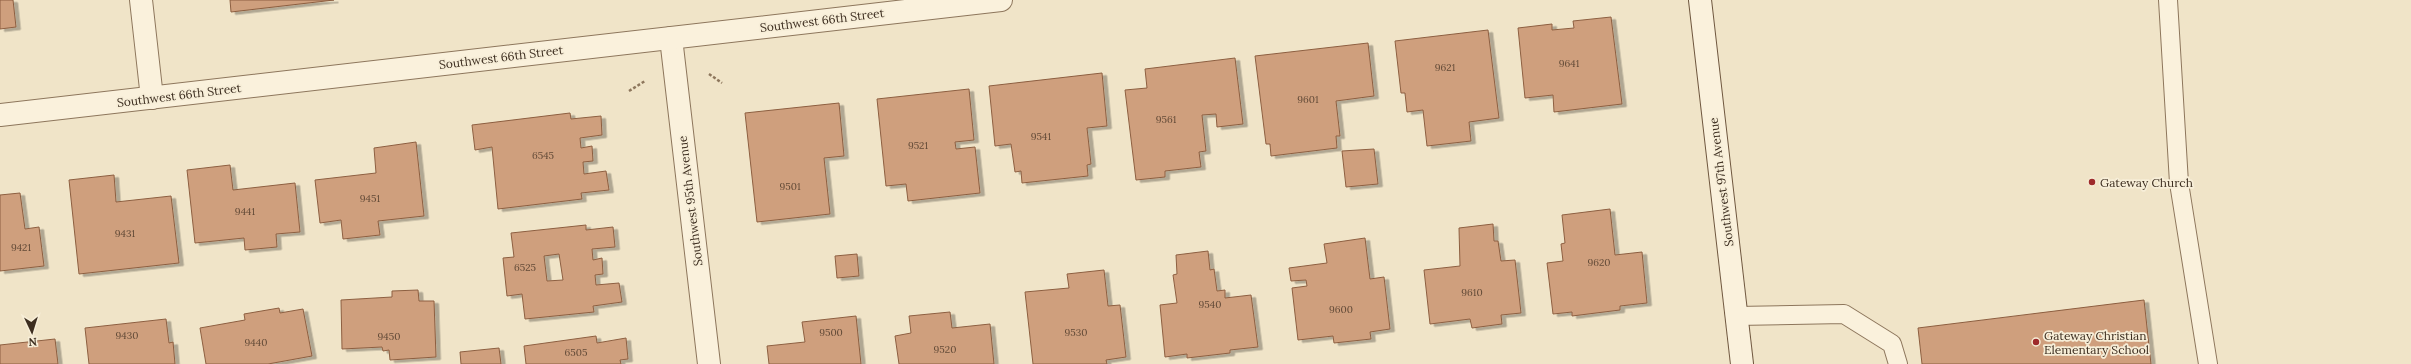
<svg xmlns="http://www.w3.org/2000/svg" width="2411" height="364" viewBox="0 0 2411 364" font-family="Lora,serif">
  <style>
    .building { fill: #cf9f7d; stroke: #8d5f41; fill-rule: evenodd; filter: url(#shadow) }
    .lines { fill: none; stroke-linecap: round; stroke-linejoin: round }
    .lane-casing { stroke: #8d765c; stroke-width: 20 }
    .street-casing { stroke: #8d765c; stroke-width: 24 }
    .secondary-casing { stroke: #6f573f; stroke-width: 24 }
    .path { stroke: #8d765c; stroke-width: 2.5; stroke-dasharray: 3 2; stroke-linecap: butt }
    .lane { stroke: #faf1dc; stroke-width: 18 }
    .street { stroke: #faf1dc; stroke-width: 22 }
    .secondary { stroke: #faf1dc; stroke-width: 22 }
    .poi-dot { fill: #9e2a2b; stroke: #f7eed8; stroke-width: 1.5 }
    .labels { text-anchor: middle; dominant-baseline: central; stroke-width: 3.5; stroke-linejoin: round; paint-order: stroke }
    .number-label { font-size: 10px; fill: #624a37 }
    .street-label { font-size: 12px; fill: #3d2e20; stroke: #f7eed8 }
    .poi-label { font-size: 12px; fill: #3d2e20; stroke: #f7eed8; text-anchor: start }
  </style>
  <defs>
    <filter id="shadow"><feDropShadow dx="4.5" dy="2.5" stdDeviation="0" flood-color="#0004"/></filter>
  </defs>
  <rect width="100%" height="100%" fill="#f0e4c8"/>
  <!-- building -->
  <g class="building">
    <path d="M0,0H13L16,27L0,29Z"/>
    <path d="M230,0H334L231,12Z"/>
    <path d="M1611,17L1622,104L1554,112L1553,95L1525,98L1518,28L1552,24V30L1574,28L1573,21Z"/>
    <path d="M1488,30L1499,118L1469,122L1471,141L1427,146L1423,110L1407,112L1405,93H1401L1395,41Z"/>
    <path d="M1368,43L1374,96L1336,101L1340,136H1336L1337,148L1271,156L1270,144H1266L1255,56Z"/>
    <path d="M1235,58L1243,124L1217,127L1216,114L1202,115L1206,151L1199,152L1201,167L1165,171V177L1136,180L1125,90L1147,88L1145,69Z"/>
    <path d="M1102,73L1107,126L1087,128L1091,164L1087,165L1088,176L1022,183L1021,171L1015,172L1011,144L995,146L989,86Z"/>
    <path d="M969,89L974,140L955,142L956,149L975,147L980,193L908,201L906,184L886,186L877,99Z"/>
    <path d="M839,103L844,156L824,158L830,214L757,222L745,113Z"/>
    <path d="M570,113L571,119L601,116L602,135L580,138L581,148L592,146L593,161L583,162L584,174L606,171L609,190L581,193L582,199L498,209L492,147L475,150L472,125Z"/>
    <path d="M416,142L424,216L378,221L380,235L343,239L341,220L320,223L315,180L376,173L374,148Z"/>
    <path d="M1374,149L1378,184L1346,187L1342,151Z"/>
    <path d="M230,165L233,190L295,183L300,232L276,234L277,247L245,250L244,238L195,243L187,170Z"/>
    <path d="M114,175L116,202L171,196L179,263L79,274L69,180Z"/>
    <path d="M20,193L25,229L39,227L44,266L0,271V195Z"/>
    <path d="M1610,209L1615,255L1642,252L1647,303L1620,306V310L1572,316V312L1553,314L1547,263L1563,261L1561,244L1565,243L1562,215Z"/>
    <path d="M1493,224L1494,241H1498L1501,261L1515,260L1521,313L1501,315L1502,324L1472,328L1470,319L1430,324L1424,270L1460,266L1459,228Z"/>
    <path d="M586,225V230L613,227L615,247L592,249L593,260L602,258L603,274L595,275L596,285L619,283L622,302L593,306L594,312L525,319L522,294L507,296L503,258L514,257L511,233ZM559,254L563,280L547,281L544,256Z"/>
    <path d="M1365,238L1370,279L1384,277L1390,329L1370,332L1371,339L1334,343L1333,336L1298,340L1292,288L1307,286L1306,280L1291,281L1289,268L1327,263L1324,244Z"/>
    <path d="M1208,251L1210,270L1214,269L1217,291L1225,290V298L1251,295L1258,347L1230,350V353L1187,358V354L1165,357L1160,305L1177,303L1173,275L1177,274L1176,255Z"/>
    <path d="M857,254L859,276L837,278L835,256Z"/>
    <path d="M1104,270L1108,306L1120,305L1126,357L1106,360L1107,364H1033L1025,292L1069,288L1067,274Z"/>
    <path d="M418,290L419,301H434L436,357L390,360L389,350L383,351L382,347L342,349L341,300L392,297V291Z"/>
    <path d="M2144,300L2151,364H1922L1918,328Z"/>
    <path d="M279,308L280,313L303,309L312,356L268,364H206L200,328L245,320L244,314Z"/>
    <path d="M950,312L952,328L990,324L994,364H899L895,336L911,333L909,316Z"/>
    <path d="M856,316L861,364H769L767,346L805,342L802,322Z"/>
    <path d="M166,319L169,343L173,342L175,364H89L85,328Z"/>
    <path d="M596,336L597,343L626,338L628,359L620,360L621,364H526L524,346Z"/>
    <path d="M55,339L58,364H0V345Z"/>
    <path d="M499,348L501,364H461L460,352Z"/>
  </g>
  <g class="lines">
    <defs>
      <g id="lane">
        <path d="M2168,0L2179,183L2208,364"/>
        <path d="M1736,316L1844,314L1892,344L1898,364"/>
      </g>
      <g id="street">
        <path d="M141,0L152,98"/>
        <path d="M671,38L709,364"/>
        <path d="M0,115L1001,0"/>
      </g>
      <path id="secondary" d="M1700,0L1742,364"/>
    </defs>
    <!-- lane casing -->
    <use href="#lane" class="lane-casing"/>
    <!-- street casing -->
    <use href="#street" class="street-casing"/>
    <!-- secondary casing -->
    <use href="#secondary" class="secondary-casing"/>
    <!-- path -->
    <g class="path">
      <path d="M709,74L722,83"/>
      <path d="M629,91L645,81"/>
    </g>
    <!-- lane -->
    <use href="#lane" class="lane"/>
    <!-- street -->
    <use href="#street" class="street"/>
    <!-- secondary -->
    <use href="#secondary" class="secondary"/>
  </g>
  <!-- markers -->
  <g class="poi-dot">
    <circle cx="2092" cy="182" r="4"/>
    <circle cx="2036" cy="342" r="4"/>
  </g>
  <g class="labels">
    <!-- number labels -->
    <g class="number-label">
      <text x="1569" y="63">9641</text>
      <text x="1445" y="67">9621</text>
      <text x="1308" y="99">9601</text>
      <text x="1166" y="119">9561</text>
      <text x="1041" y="136">9541</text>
      <text x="918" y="145">9521</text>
      <text x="543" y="155">6545</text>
      <text x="790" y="186">9501</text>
      <text x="370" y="198">9451</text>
      <text x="245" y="211">9441</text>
      <text x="125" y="233">9431</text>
      <text x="21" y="247">9421</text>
      <text x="1599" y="262">9620</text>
      <text x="525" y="267">6525</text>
      <text x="1472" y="292">9610</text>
      <text x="1210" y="304">9540</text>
      <text x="1341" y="309">9600</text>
      <text x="831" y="332">9500</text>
      <text x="1076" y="332">9530</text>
      <text x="127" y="335">9430</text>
      <text x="389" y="336">9450</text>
      <text x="256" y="342">9440</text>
      <text x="945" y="349">9520</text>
      <text x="576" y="352">6505</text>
    </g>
    <!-- street labels -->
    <g class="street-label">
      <text transform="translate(822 20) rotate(-7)">Southwest 66th Street</text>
      <text transform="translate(501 57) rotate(-7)">Southwest 66th Street</text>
      <text transform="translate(179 95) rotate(-7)">Southwest 66th Street</text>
      <text transform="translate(1721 182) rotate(-97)">Southwest 97th Avenue</text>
      <text transform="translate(690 201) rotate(-97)">Southwest 95th Avenue</text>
    </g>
    <!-- poi labels -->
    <g class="poi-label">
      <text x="2100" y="182">Gateway Church</text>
      <text x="2044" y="335">Gateway Christian<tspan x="2044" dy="14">Elementary School</tspan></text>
    </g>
  </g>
  <!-- north arrow -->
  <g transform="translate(32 332) rotate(176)" stroke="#f7eed8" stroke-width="3" paint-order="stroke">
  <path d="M0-3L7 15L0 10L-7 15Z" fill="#3d2e20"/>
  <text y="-6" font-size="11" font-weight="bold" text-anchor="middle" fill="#3d2e20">N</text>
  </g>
</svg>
